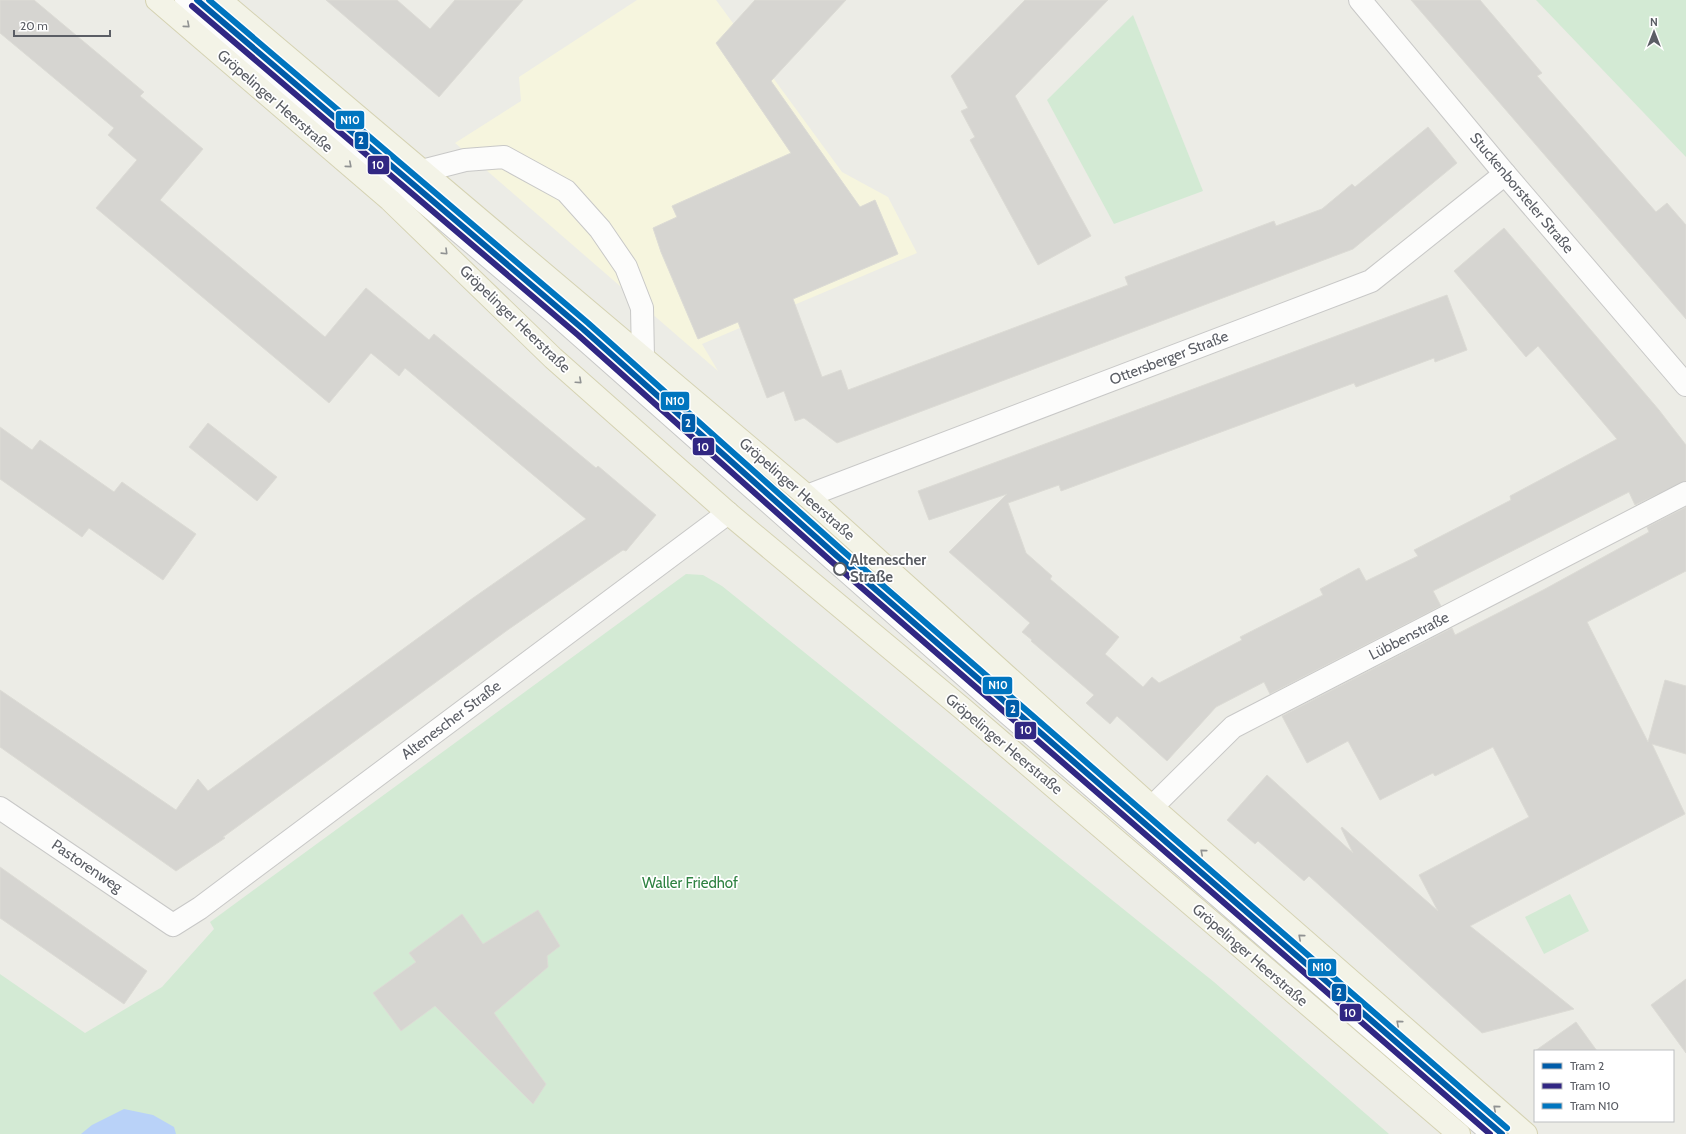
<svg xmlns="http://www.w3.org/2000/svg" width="1686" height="1134" viewBox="0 0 1686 1134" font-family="Cabin,sans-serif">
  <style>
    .commercial { fill: #f6f5de }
    .green { fill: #d3ead4 }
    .water { fill: #b9d2f8 }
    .building { fill: #d6d5d1; stroke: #dcdbd5 }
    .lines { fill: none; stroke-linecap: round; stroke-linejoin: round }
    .minor-casing { stroke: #c8c8c7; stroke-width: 24 }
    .major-casing { stroke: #d5d2b2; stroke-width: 24 }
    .minor { stroke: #fcfcfb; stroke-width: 22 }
    .major { stroke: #f3f3e7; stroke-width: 22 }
    .tram-1-casing { stroke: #fff; stroke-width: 9 }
    .tram-2-casing { stroke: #fff; stroke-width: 9 }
    .tram-3-casing { stroke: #fff; stroke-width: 9 }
    .tram-1 { stroke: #005ca9; stroke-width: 6 }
    .tram-2 { stroke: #312783; stroke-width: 6 }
    .tram-3 { stroke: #0075bf; stroke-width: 6 }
    .oneway { stroke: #909292 }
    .stop-dot { fill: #fff; stroke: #5b5e65; stroke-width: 2 }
    .labels { text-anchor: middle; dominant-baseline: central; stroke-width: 3.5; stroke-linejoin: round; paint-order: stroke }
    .street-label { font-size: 15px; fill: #5b5e65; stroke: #fff }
    .stop-label { font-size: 15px; font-weight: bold; fill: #5b5e65; stroke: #fff; text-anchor: start }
    .park-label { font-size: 15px; fill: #2e8241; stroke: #fff }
    .line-badge { stroke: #fff; stroke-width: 1.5 }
    .badge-label { font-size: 11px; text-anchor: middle; font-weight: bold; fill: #fff }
  </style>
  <rect width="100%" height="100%" fill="#ecece6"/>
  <!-- commercial -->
  <path class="commercial" d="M637,0H716L842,172L888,197L917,253L702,344L718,371L455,143L521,101L519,77Z"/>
  <!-- green -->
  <g class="green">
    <path d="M1536,0H1686V157Z"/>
    <path d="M1133,15L1203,191L1114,224L1047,100Z"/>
    <path d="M686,574L703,575L722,586L1214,982L1389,1134H0V974L85,1033L162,987L214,929L210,922Z"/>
    <path d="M1570,894L1589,931L1544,954L1525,917Z"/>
  </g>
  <!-- water -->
  <path class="water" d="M124,1109L153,1115L174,1127L176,1134H81L92,1125Z"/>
  <!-- building -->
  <g class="building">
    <path d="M0,0H34L144,92L140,96L203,149L160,200L325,337L366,288L429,340L434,334L596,468L598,466L656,515L626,551L623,550L509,629L223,837L225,838L176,871L0,747V690L176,810L198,779L208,791L473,598L586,519L405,368L399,376L371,353L329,403L96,208L137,160L108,135L114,128L0,33Z"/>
    <path d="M326,0H397L430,29L455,0H523L439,97Z"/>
    <path d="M755,0H846L771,81L860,207L875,200L898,254L793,299L822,377L841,370L848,390L1128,285L1125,277L1274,221L1276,226L1322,209L1352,184L1355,187L1428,127L1457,163L1353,249L837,443L804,418L795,421L784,391L767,398L738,322L698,339L661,252L653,228L677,217L672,206L791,153L716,43Z"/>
    <path d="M1025,0H1108L1015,96L1091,236L1038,265L970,140L975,137L961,111L968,108L951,76Z"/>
    <path d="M1411,0H1480L1542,73L1537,76L1656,212L1667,203L1686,225V319Z"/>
    <path d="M1504,228L1659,410L1686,445V481L1635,505L1629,492L1433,591L1441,606L1270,694L1264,682L1216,707L1167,761L1117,716L1110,724L1086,703L1094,695L1031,641L1032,640L1022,632L1030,623L949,552L1007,494L929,520L918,491L1447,295L1467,350L1435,362L1434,358L1356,387L1354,383L1061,491L1059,485L1008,503L1026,553L1052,576L1050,579L1119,637L1105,654L1143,687L1152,677L1159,683L1242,640L1240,637L1323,595L1320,589L1359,568L1366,581L1418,556L1414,550L1511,500L1510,496L1617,439L1538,346L1526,357L1454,271Z"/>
    <path d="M208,423L277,477L257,501L189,447Z"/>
    <path d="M0,427L32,450L40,440L114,492L122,482L196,534L163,580L89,528L82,537L0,479Z"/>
    <path d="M1686,507V571L1587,622L1648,742L1665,680L1686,686V754L1652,744L1685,814L1470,926L1574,1009L1482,1033L1309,876L1304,881L1258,841L1255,844L1227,820L1267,775L1353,853L1341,828L1342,827L1438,911L1419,875L1529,817L1493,747L1435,776L1433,773L1380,800L1348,741L1307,763L1282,716L1452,628L1455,635L1545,589L1649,532L1647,527Z"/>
    <path d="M0,867L147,971L124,1004L0,918Z"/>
    <path d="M538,910L560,946L547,956L548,967L494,1013L546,1084L533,1104L435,1006L401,1031L373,993L416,962L409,953L462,914L483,944Z"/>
    <path d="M1686,979V1053L1651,1005Z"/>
    <path d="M1576,1022L1597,1051H1535Z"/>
  </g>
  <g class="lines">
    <defs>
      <g id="minor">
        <path d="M186,0L556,314L982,691L1493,1134"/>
        <path d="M1360,0L1505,174L1686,385"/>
        <path d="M422,171L465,160L504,157L566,191L600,229L626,267L642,308L643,358"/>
        <path d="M807,496L1371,281L1505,174"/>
        <path d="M1152,807L1233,727L1686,493"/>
        <path d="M0,808L173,925L200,908L728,513"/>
      </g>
      <g id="major">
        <path d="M157,0L390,200L553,358L728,513L963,709L1459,1134"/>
        <path d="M220,0L807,496L1152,807L1526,1134"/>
      </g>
    </defs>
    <!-- minor casing -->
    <use href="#minor" class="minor-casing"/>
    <!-- major casing -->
    <use href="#major" class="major-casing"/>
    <!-- minor -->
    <use href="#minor" class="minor"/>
    <!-- major -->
    <use href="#major" class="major"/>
    <defs>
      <path id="tram-1" d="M197,0L583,329L837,556L1502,1134"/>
      <path id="tram-2" d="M192,6L578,335L832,562L1490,1134"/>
      <path id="tram-3" d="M209,0L588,323L842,550L1507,1128"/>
    </defs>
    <!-- tram-1 casing -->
    <use href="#tram-1" class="tram-1-casing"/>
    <!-- tram-2 casing -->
    <use href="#tram-2" class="tram-2-casing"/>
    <!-- tram-3 casing -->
    <use href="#tram-3" class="tram-3-casing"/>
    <!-- tram-1 -->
    <use href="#tram-1" class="tram-1"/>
    <!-- tram-2 -->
    <use href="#tram-2" class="tram-2"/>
    <!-- tram-3 -->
    <use href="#tram-3" class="tram-3"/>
  </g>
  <!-- one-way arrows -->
  <defs><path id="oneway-chevron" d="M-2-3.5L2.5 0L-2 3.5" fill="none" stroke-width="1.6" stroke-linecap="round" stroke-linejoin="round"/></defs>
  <g class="oneway">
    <use href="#oneway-chevron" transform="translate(187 25) rotate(41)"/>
    <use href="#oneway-chevron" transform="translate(349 165) rotate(41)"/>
    <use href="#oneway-chevron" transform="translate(445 252) rotate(44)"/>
    <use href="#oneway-chevron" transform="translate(579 381) rotate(42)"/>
    <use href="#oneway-chevron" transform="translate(1203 852) rotate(-139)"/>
    <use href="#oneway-chevron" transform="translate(1301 937) rotate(-139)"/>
    <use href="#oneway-chevron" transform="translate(1399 1023) rotate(-139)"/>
    <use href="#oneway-chevron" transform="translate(1496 1108) rotate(-139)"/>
  </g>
  <!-- markers -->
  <circle class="stop-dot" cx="840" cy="569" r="6"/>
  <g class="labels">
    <!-- street labels -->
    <g class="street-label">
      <text transform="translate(275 101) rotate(41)">Gröpelinger Heerstraße</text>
      <text transform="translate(1522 193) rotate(50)">Stuckenborsteler Straße</text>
      <text transform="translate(515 319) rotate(44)">Gröpelinger Heerstraße</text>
      <text transform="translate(1169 358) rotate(-21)">Ottersberger Straße</text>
      <text transform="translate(797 489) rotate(41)">Gröpelinger Heerstraße</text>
      <text transform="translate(1409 636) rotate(-27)">Lübbenstraße</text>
      <text transform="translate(451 720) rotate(-37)">Altenescher Straße</text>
      <text transform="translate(1004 744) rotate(40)">Gröpelinger Heerstraße</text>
      <text transform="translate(87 866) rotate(34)">Pastorenweg</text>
      <text transform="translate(1250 955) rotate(41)">Gröpelinger Heerstraße</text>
    </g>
    <!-- stop labels -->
    <g class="stop-label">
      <text x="850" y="560">Altenescher<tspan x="850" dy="17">Straße</tspan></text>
    </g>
    <!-- park labels -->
    <g class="park-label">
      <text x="690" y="883">Waller Friedhof</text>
    </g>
  </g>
  <g class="line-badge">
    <rect x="335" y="110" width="30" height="20" rx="4" fill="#0075bf"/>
    <rect x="354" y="131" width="15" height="19" rx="4" fill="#005ca9"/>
    <rect x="367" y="155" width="23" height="20" rx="4" fill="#312783"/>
    <rect x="660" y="391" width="30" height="20" rx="4" fill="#0075bf"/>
    <rect x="681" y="413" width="15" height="20" rx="4" fill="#005ca9"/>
    <rect x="692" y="437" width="23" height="19" rx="4" fill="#312783"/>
    <rect x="982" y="676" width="31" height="19" rx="4" fill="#0075bf"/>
    <rect x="1005" y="699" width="15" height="19" rx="4" fill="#005ca9"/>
    <rect x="1014" y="721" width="23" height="19" rx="4" fill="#312783"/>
    <rect x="1307" y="958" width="30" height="19" rx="4" fill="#0075bf"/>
    <rect x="1331" y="983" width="16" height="19" rx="4" fill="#005ca9"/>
    <rect x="1339" y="1003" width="23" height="19" rx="4" fill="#312783"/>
  </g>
  <g class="badge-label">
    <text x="350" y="124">N10</text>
    <text x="361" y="144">2</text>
    <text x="378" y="169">10</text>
    <text x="675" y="405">N10</text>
    <text x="688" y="427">2</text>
    <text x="703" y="451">10</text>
    <text x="998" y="689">N10</text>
    <text x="1013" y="713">2</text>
    <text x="1026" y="734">10</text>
    <text x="1322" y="971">N10</text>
    <text x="1339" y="996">2</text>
    <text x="1350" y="1017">10</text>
  </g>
  <!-- legend -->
  <rect x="1534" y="1050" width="140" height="72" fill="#ffffff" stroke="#bdbfc1"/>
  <rect x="1542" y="1063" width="20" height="6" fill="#005ca9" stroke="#bdbfc1"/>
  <text x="1570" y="1070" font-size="12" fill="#5b5e65">Tram 2</text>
  <rect x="1542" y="1083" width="20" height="6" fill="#312783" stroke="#bdbfc1"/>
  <text x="1570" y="1090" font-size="12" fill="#5b5e65">Tram 10</text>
  <rect x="1542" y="1103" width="20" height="6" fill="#0075bf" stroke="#bdbfc1"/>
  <text x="1570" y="1110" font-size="12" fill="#5b5e65">Tram N10</text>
  <!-- north arrow -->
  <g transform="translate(1654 32)" stroke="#ffffff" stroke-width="3" paint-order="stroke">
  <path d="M0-3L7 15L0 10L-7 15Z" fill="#5b5e65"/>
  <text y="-6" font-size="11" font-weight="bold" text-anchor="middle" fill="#5b5e65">N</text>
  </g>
  <!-- scale -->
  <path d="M14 30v6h96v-6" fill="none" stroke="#5b5e65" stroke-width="2"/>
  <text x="20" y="30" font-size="12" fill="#5b5e65" stroke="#ffffff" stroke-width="3" paint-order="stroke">20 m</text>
</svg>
